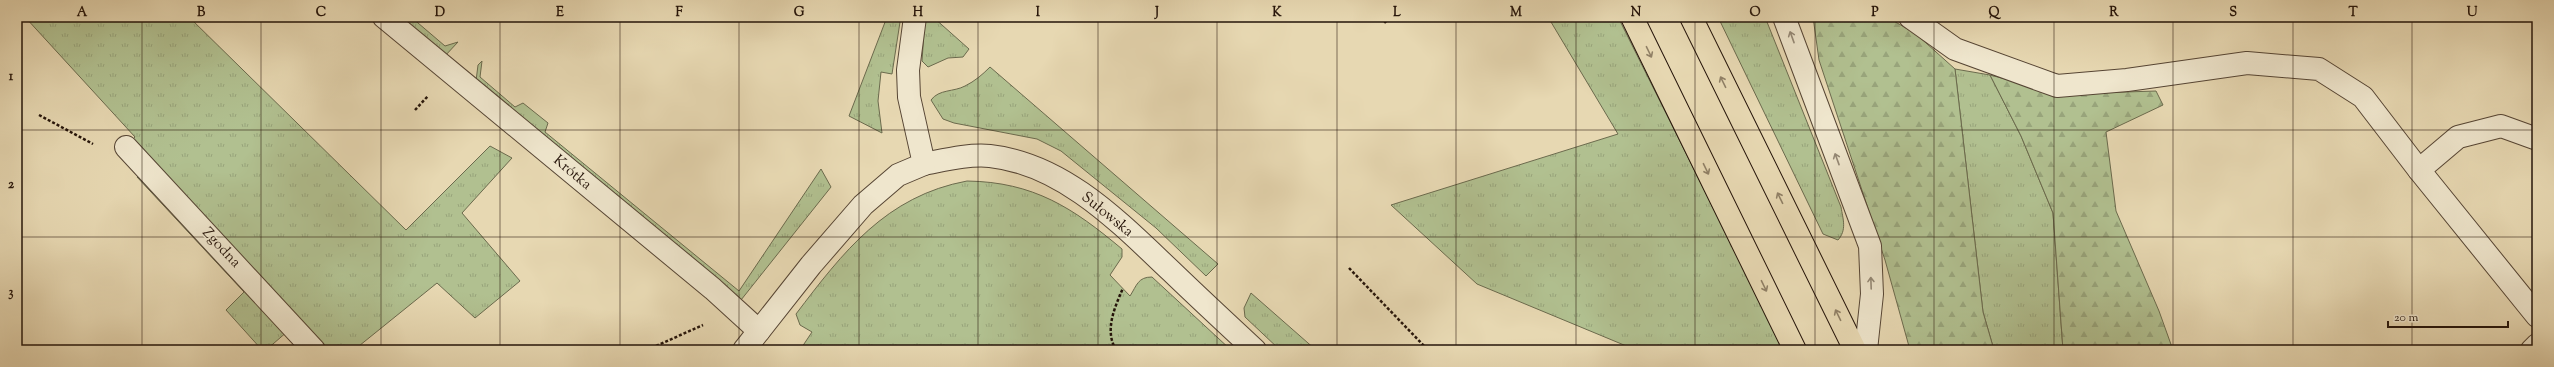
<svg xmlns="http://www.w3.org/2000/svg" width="2554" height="367" viewBox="0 0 2554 367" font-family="'Sorts Mill Goudy',serif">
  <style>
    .grass { fill: url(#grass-tufts); stroke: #6b6a4d }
    .forest { fill: url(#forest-firs); stroke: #6b6a4d }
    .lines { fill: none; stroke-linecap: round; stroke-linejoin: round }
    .minor-casing { stroke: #564534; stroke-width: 24 }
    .major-casing { stroke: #25140a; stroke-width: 24 }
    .path { stroke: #25140a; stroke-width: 2.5; stroke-dasharray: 3 2; stroke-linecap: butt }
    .minor { stroke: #efe6cd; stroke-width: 22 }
    .major { stroke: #e7d8b2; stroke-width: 22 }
    .oneway { stroke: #948875 }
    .oneway2 { stroke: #908066 }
    .grid { fill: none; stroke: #25140a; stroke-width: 1; stroke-opacity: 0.55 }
    .labels { text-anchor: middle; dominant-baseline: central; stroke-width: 3; stroke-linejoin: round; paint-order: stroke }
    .street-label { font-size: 15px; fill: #25140a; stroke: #efe6cd }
    .neatline { fill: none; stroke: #25140a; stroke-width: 1.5 }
    .grid-label { font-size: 13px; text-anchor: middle; font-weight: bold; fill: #25140a }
  </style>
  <defs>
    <pattern id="grass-tufts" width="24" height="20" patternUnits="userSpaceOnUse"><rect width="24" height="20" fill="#b1c090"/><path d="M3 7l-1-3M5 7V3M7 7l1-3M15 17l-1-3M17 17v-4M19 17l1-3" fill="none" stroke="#98a47b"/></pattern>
    <pattern id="forest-firs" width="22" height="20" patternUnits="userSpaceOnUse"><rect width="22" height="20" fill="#b1c090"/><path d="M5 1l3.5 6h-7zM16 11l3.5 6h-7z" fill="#98a47b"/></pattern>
  </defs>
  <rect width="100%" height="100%" fill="#e7d8b2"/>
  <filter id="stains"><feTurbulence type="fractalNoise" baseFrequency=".005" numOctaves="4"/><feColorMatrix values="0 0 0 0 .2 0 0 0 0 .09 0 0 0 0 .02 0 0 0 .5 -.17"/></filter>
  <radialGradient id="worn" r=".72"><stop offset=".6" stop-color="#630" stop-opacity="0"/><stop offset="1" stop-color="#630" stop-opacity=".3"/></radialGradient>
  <!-- grass -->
  <g class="grass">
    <path d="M25,17H189L406,230L490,146L512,158L462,213L520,281L475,318L437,283L354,350H324L132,140L135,137Z"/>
    <path d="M396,17H411L445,46L458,42L444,57Z"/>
    <path d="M887,17L900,22L892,74L881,72L878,101L882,133L849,116Z"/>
    <path d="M925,17H933L969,49L963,57L948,58L928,67L922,61Z"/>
    <path d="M1548,17H1618L1784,350H1636L1477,284L1391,205L1618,134Z"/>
    <path d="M1718,17H1765L1841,207C1843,219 1847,230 1838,240L1823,234Z"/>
    <path d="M482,61L480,77L515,107L523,103L548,123L545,132L739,291L821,169L831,187L741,300L525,125L476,81L478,65Z"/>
    <path d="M990,67L1218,264L1206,276L1156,228L1061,151L1037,139L954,123L943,119L931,100C939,89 954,92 965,86C975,81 982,75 990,67Z"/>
    <path d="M1955,69L1990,75L2021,136L2053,213L2063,350H1994L1983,312Z"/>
    <path d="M143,176L288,331L266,350H262L226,310L244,292L137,177Z"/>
    <path d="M967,181C1034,182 1073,208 1122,249V257L1110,275L1130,296C1137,285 1138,277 1152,277L1231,350H800L812,332L800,325L796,314C843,252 886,196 967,181Z"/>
    <path d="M1251,293L1316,350H1280L1245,317L1244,308Z"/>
  </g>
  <!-- forest -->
  <g class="forest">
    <path d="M1813,17H1887L1916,34L1955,69L1983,312L1994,350H1910L1885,260L1819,60Z"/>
    <path d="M1990,75L2064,94L2156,91L2163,105L2106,132L2116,211L2159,311L2173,350H2063L2053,213L2021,136Z"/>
  </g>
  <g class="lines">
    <defs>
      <g id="minor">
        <path d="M384,17L713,289L759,331"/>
        <path d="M1784,17L1870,246L1872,294L1866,350"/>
        <path d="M1910,17L1955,49L2057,86L2127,80L2247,63L2319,69L2363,97L2419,170"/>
        <path d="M2537,139L2501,126L2458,137L2419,170L2537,316"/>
        <path d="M126,147L314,350"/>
        <path d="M924,164C945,160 968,154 990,156C1064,164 1120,223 1171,271C1199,298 1227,324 1255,350"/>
        <path d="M744,350L811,265L863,205L898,175L924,164L909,97L908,70L915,17"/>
        <path d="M2532,350L2537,345"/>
      </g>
      <g id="major">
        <path d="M1632,17L1795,350"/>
        <path d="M1691,17L1855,350"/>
      </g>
    </defs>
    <!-- minor casing -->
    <use href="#minor" class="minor-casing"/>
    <!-- major casing -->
    <use href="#major" class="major-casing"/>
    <!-- path -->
    <g class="path">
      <path d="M1381,17L1386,23"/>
      <path d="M415,110L428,96"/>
      <path d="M39,115L93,144"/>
      <path d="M1349,268L1428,350"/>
      <path d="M647,350L703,325"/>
      <path d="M1116,350C1104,330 1115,307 1123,288"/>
    </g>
    <!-- minor -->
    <use href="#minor" class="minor"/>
    <!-- major -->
    <use href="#major" class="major"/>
  </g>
  <!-- one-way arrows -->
  <defs><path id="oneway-shaft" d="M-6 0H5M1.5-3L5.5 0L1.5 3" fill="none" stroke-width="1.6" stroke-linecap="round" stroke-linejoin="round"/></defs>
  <g class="oneway">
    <use href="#oneway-shaft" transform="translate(1792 37) rotate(-110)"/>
    <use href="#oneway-shaft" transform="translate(1837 159) rotate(-110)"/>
    <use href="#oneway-shaft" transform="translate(1871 283) rotate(-92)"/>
  </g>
  <g class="oneway2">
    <use href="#oneway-shaft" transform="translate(1649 52) rotate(64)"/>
    <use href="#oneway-shaft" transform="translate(1723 82) rotate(-116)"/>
    <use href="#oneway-shaft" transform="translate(1706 169) rotate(64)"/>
    <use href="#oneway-shaft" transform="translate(1780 198) rotate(-116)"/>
    <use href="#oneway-shaft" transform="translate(1764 286) rotate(64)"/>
    <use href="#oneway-shaft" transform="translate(1838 315) rotate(-116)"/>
  </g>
  <!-- grid -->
  <path class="grid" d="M142,17V350M261,17V350M381,17V350M500,17V350M620,17V350M739,17V350M859,17V350M978,17V350M1098,17V350M1217,17V350M1337,17V350M1456,17V350M1576,17V350M1695,17V350M1815,17V350M1934,17V350M2054,17V350M2173,17V350M2293,17V350M2412,17V350M17,130H2537M17,237H2537"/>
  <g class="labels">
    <!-- street labels -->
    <g class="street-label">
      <text transform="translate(572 173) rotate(40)">Krótka</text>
      <text transform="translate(1107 215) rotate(39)">Sułowska</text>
      <text transform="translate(221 248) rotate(47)">Zgodna</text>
    </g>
  </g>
  <!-- margin -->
  <rect width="2554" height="367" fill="none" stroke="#e7d8b2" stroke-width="44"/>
  <!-- scale -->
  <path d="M2388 321v6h120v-6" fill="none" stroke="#25140a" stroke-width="2"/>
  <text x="2394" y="321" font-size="12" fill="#25140a" stroke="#efe6cd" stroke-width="3" paint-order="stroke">20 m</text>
  <rect x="22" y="22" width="2510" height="323" class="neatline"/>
  <g class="grid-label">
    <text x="82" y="16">A</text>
    <text x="201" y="16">B</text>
    <text x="321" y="16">C</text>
    <text x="440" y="16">D</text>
    <text x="560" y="16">E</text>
    <text x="679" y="16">F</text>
    <text x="799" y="16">G</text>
    <text x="918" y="16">H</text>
    <text x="1038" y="16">I</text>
    <text x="1157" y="16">J</text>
    <text x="1277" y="16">K</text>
    <text x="1397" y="16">L</text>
    <text x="1516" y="16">M</text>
    <text x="1636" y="16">N</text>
    <text x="1755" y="16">O</text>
    <text x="1875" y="16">P</text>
    <text x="1994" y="16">Q</text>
    <text x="2114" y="16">R</text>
    <text x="2233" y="16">S</text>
    <text x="2353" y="16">T</text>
    <text x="2472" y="16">U</text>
    <text x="11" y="80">1</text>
    <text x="11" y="188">2</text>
    <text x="11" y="296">3</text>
  </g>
  <rect width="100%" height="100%" filter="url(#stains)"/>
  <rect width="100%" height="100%" fill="url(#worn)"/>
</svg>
